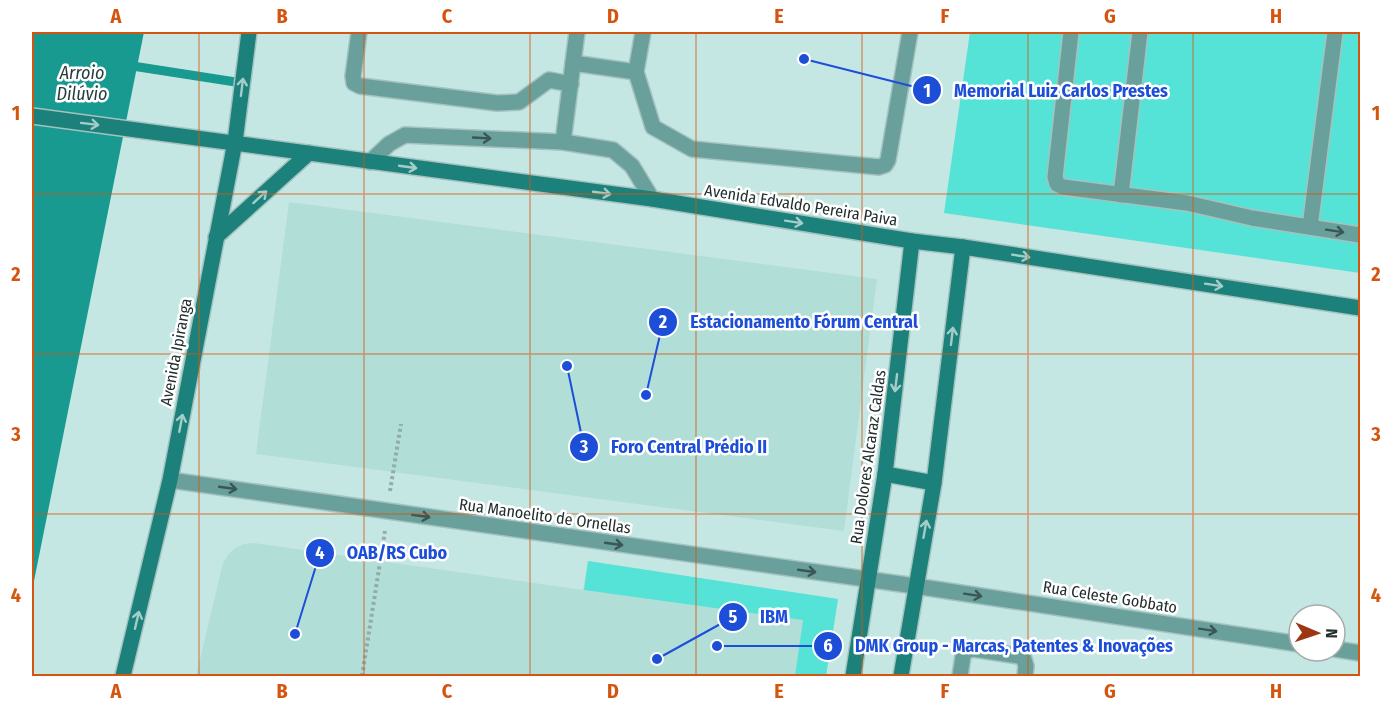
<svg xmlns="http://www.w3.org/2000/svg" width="1392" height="708" viewBox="0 0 1392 708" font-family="'Fira Sans Condensed',sans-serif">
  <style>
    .built { fill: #b2ded8 }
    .green { fill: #55e3d8 }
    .water { fill: #189a91 }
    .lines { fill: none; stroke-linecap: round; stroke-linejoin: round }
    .stream { stroke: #189a91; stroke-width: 9 }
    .lane-casing { stroke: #a4c2bf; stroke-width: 18 }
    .street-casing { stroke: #a4c2bf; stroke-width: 18 }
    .secondary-casing { stroke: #a4c2bf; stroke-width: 18 }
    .path { stroke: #91aca9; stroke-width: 4; stroke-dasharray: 3 3; stroke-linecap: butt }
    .lane { stroke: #6aa09b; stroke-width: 15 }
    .street { stroke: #6aa09b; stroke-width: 15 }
    .secondary { stroke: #1c817a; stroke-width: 15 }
    .oneway { stroke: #a4cdca }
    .oneway2 { stroke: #3b5654 }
    .grid { fill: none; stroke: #d4550f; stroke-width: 1.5; stroke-opacity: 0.55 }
    .labels { text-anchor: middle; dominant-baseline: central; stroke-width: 5; stroke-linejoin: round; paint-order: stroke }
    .street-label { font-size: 16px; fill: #212e2d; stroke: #fff }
    .water-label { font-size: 18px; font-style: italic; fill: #243d3b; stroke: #fff }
    .leader { fill: none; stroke: #1d4ed8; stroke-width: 2 }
    .callout-dot { fill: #1d4ed8; stroke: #fff; stroke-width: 2 }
    .mark-label { font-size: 18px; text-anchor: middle; font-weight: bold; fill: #fff }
    .callout-label { font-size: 18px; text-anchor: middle; font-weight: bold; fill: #1d4ed8; stroke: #fff; stroke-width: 5; stroke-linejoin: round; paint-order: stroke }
    .neatline { fill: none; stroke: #d4550f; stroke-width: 2 }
    .grid-label { font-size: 20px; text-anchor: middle; font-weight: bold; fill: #d4550f }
  </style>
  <rect width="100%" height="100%" fill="#c5e7e3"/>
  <!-- built -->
  <g class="built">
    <path d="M289,202L877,279L844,531L256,454Z"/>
    <path d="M254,543L583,590L588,561L838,599L826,676H196L223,563L228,555L235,548L244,544Z"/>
  </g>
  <!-- green -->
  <g class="green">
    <path d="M970,32H1360V273L944,213Z"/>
    <path d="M588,561L838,599L826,676H795L803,620L584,590Z"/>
  </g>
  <!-- water -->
  <path class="water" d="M32,32H144L32,591Z"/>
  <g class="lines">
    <!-- stream -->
    <path class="stream" d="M126,65L242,83"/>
    <defs>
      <g id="lane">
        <path d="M359,32L353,76L354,83L360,86L497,103L519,102L549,80L571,84"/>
        <path d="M643,32L636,72L653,127L692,149L879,167L885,165L888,160L910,32"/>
        <path d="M1071,32L1055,177L1057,184L1063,187L1187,203L1252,218L1360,235"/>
        <path d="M573,63L577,32"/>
        <path d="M563,142L573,63L636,72"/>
        <path d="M370,162L389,144L405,135L563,142L613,150L632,166L652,199"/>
        <path d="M1121,195L1140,32"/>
        <path d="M1310,227L1335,32"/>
        <path d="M960,676L963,656L966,651L973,649L1019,656L1024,659L1026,666L1025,676"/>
      </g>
      <g id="street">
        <path d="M170,480L915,586L1299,644"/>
        <path d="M1335,649L1360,653"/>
      </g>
      <g id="secondary">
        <path d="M32,116L652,199L912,241L963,247L1360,308"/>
        <path d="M216,237L309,153"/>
        <path d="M885,474L934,483"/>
        <path d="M123,676L170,480L235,142L249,32"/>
        <path d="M853,676L885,474L912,241"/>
        <path d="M901,676L934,483L963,247"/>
      </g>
    </defs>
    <!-- lane casing -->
    <use href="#lane" class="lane-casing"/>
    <!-- street casing -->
    <use href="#street" class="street-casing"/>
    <!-- secondary casing -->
    <use href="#secondary" class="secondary-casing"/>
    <!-- path -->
    <g class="path">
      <path d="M390,491L401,424"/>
      <path d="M362,676L385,531"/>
    </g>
    <!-- lane -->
    <use href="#lane" class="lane"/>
    <!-- street -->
    <use href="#street" class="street"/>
    <!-- secondary -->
    <use href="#secondary" class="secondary"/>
  </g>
  <!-- one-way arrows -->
  <defs><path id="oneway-shaft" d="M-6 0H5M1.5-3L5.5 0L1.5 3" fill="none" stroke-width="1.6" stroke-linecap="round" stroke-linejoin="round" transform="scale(1.5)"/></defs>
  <g class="oneway">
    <use href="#oneway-shaft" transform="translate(242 87) rotate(-83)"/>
    <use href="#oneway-shaft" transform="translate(90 124) rotate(7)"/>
    <use href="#oneway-shaft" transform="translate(408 167) rotate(8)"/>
    <use href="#oneway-shaft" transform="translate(602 193) rotate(8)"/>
    <use href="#oneway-shaft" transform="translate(260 197) rotate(-42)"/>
    <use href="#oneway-shaft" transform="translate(794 222) rotate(9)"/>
    <use href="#oneway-shaft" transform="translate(1021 256) rotate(9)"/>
    <use href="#oneway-shaft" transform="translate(1214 285) rotate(9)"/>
    <use href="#oneway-shaft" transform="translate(952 336) rotate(-83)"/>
    <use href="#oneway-shaft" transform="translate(896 383) rotate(97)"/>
    <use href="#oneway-shaft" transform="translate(181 423) rotate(-79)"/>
    <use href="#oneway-shaft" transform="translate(925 529) rotate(-80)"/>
    <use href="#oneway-shaft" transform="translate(137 620) rotate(-77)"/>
  </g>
  <g class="oneway2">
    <use href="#oneway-shaft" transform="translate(482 138) rotate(3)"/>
    <use href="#oneway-shaft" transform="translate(1335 231) rotate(9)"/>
    <use href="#oneway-shaft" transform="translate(228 488) rotate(8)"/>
    <use href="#oneway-shaft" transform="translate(421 516) rotate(8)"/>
    <use href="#oneway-shaft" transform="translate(614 544) rotate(8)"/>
    <use href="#oneway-shaft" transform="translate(807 571) rotate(8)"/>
    <use href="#oneway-shaft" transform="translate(973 595) rotate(9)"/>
    <use href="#oneway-shaft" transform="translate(1208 630) rotate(9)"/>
  </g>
  <!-- grid -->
  <path class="grid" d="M199,32V676M364,32V676M530,32V676M696,32V676M862,32V676M1028,32V676M1193,32V676M32,194H1360M32,354H1360M32,514H1360"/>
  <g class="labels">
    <!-- street labels -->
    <g class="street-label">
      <text transform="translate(801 205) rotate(9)">Avenida Edvaldo Pereira Paiva</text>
      <text transform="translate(176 352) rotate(-79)">Avenida Ipiranga</text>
      <text transform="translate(868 457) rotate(-82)">Rua Dolores Alcaraz Caldas</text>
      <text transform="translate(545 516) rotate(8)">Rua Manoelito de Ornellas</text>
      <text transform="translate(1110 597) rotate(9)">Rua Celeste Gobbato</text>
    </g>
    <!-- water labels -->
    <g class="water-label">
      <text x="82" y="73">Arroio<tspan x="82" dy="21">Dilúvio</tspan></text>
    </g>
  </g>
  <!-- callouts -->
  <path class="leader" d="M804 59L927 90M646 395L663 322M567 366L584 447M295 634L320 553M657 659L733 617M717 646L828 646"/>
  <g class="callout-dot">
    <circle cx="804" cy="59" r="6"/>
    <circle cx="646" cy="395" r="6"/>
    <circle cx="567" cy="366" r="6"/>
    <circle cx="295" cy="634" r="6"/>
    <circle cx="657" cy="659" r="6"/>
    <circle cx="717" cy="646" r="6"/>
    <circle cx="927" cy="90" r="15"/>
    <circle cx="663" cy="322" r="15"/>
    <circle cx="584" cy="447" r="15"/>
    <circle cx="320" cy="553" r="15"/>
    <circle cx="733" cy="617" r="15"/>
    <circle cx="828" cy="646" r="15"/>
  </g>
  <g class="mark-label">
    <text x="927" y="97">1</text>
    <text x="663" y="328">2</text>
    <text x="584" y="453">3</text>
    <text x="320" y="559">4</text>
    <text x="733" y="623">5</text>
    <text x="828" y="652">6</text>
  </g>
  <g class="callout-label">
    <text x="1061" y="97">Memorial Luiz Carlos Prestes</text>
    <text x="804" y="328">Estacionamento Fórum Central</text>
    <text x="689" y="453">Foro Central Prédio II</text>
    <text x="397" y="559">OAB/RS Cubo</text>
    <text x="774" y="623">IBM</text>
    <text x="1014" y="652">DMK Group - Marcas, Patentes &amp; Inovações</text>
  </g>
  <!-- border -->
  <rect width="1392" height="708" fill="none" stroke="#ffffff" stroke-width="66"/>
  <!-- north arrow -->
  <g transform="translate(1317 633) rotate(92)"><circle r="28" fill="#ffffff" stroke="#a6abab" stroke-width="1.5"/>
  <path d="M0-4.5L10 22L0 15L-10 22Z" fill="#9d3613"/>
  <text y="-9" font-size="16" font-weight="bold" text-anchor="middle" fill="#212e2d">N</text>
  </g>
  <rect x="33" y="33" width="1326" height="642" class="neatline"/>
  <g class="grid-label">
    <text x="116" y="23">A</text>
    <text x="282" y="23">B</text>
    <text x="447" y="23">C</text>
    <text x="613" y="23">D</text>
    <text x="779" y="23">E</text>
    <text x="945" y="23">F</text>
    <text x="1110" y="23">G</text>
    <text x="1276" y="23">H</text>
    <text x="16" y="120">1</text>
    <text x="1376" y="120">1</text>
    <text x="16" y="281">2</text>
    <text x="1376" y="281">2</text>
    <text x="16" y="441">3</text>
    <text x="1376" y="441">3</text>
    <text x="16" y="602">4</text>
    <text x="1376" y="602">4</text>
    <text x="116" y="698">A</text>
    <text x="282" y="698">B</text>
    <text x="447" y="698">C</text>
    <text x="613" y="698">D</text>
    <text x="779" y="698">E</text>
    <text x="945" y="698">F</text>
    <text x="1110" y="698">G</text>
    <text x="1276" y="698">H</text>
  </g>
</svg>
